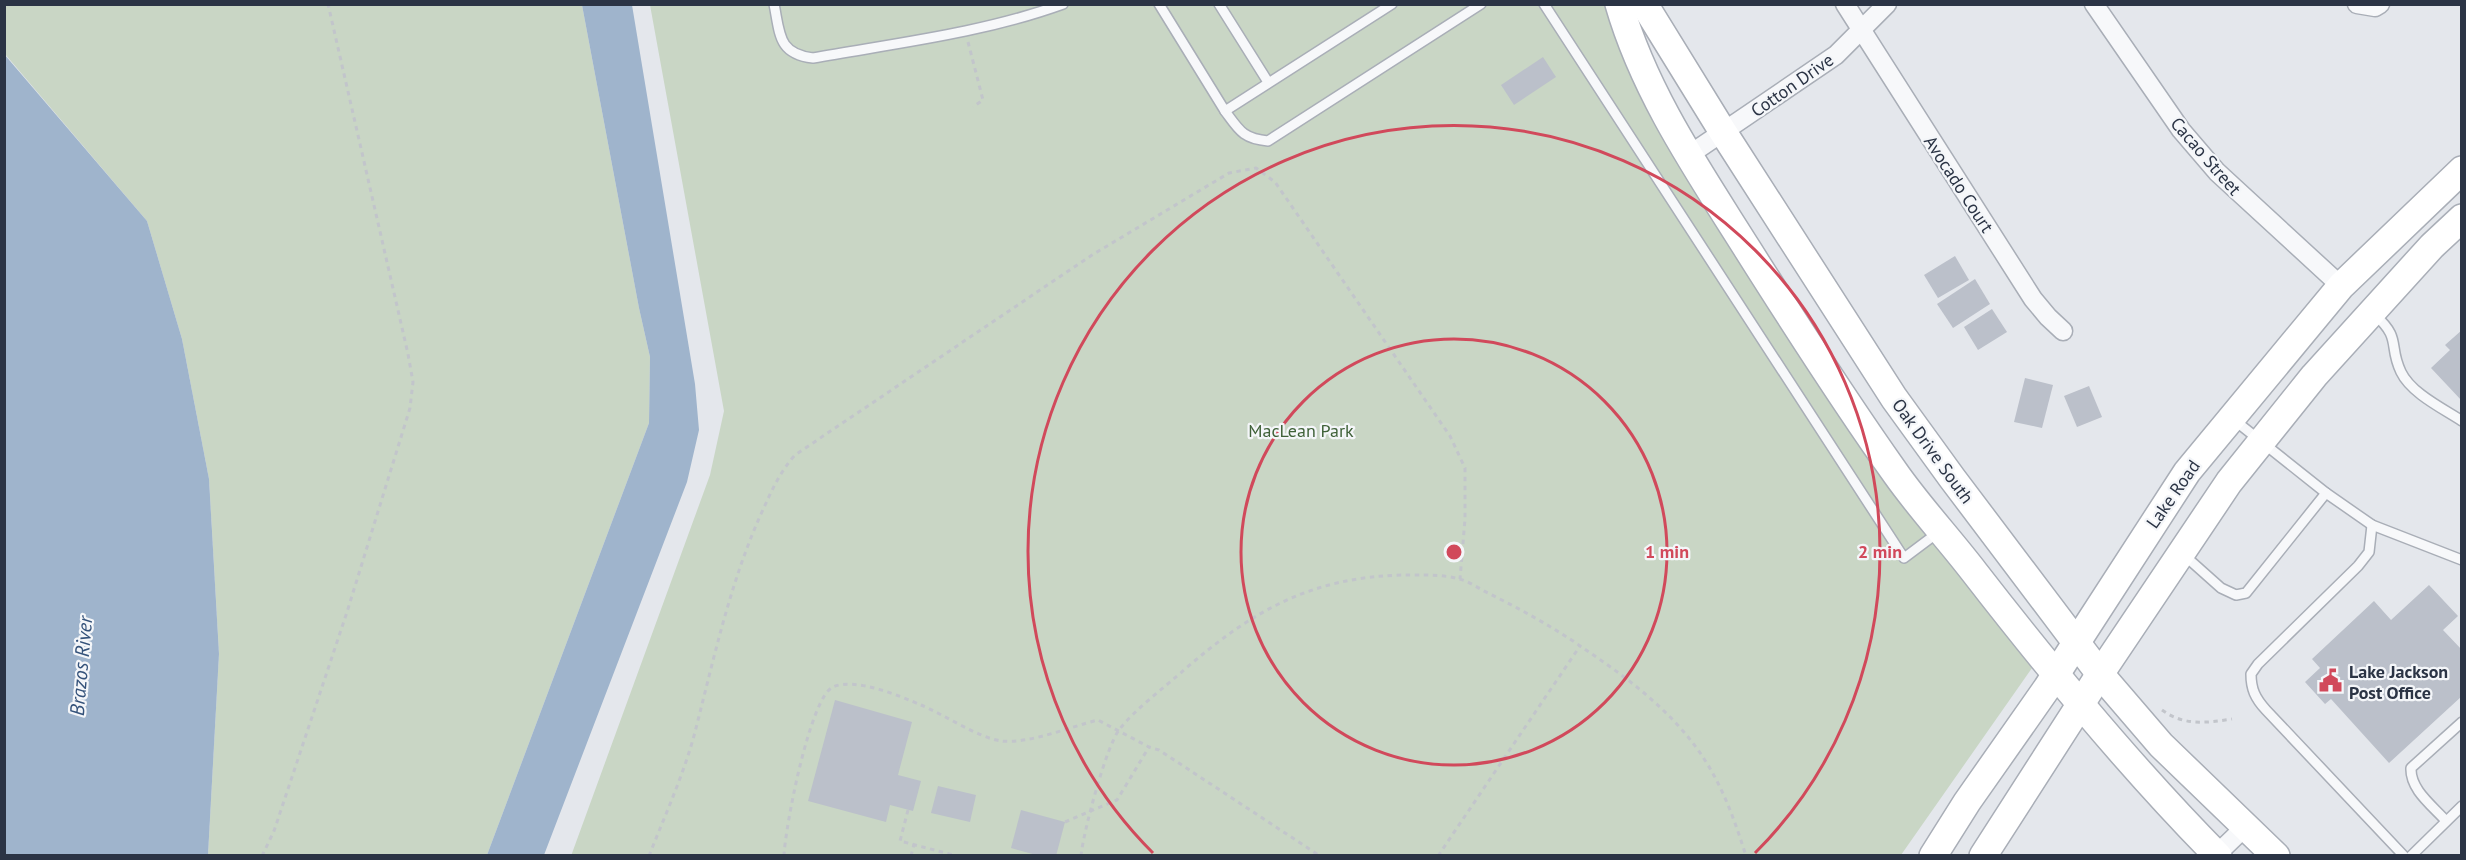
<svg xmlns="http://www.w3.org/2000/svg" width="2466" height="860" viewBox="0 0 2466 860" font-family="'PT Sans',sans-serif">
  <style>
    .green { fill: #c9d6c5 }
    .water { fill: #9fb4cc }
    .building { fill: #bbc0ca }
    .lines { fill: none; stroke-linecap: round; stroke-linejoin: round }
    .lane-casing { stroke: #a9aeb7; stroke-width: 12 }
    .street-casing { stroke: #a9aeb7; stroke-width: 21 }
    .secondary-casing { stroke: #a9aeb7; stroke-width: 30 }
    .path { stroke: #c2c5cb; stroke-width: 3; stroke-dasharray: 4.5 4.5; stroke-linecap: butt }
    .lane { stroke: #f7f8fa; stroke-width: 9 }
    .street { stroke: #f7f8fa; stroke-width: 18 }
    .secondary { stroke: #fff; stroke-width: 27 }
    .ring { fill: none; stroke: #d1495b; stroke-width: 3 }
    .labels { text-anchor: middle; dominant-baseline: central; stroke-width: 4.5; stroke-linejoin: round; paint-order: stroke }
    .street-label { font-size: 18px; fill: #2b3445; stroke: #f4f6f9 }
    .park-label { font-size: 18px; fill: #3f6138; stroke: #f4f6f9 }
    .poi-label { font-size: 18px; font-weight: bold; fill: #2b3445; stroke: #f4f6f9; text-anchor: start }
    .water-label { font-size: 20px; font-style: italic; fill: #34527a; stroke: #f4f6f9 }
    .centre { fill: #d1495b; stroke: #f4f6f9; stroke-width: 3 }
    .ring-label { font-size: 18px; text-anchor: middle; font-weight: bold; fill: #d1495b; stroke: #f4f6f9; stroke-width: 4.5; stroke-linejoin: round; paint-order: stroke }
  </style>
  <rect width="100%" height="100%" fill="#e4e7ec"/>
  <!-- green -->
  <g class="green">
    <path d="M4,5H582L639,308L650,357L649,423L487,855H208L219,654L209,479L182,339L147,221L5,54Z"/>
    <path d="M650,5H1613L1901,494L2032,668L1901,855L571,856L710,475L724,411Z"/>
  </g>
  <!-- water -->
  <g class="water">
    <path d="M582,5H632L695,384L699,430L687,482L544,855H487L649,423L650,357L639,308Z"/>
    <path d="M4,54L147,221L182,339L209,479L219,654L208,855H5Z"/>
  </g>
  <!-- building -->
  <g class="building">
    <path d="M1543,57L1556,77L1514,105L1501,85Z"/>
    <path d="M1955,256L1969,280L1938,298L1924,275Z"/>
    <path d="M1975,279L1990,304L1953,328L1937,304Z"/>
    <path d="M1992,309L2007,332L1978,350L1964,327Z"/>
    <path d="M2462,330V401L2431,368L2450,350L2445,345Z"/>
    <path d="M2025,378L2053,385L2042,428L2014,422Z"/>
    <path d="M2089,386L2102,417L2077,427L2064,396Z"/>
    <path d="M2429,585L2458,616L2443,630L2462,650V696L2389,763L2331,699L2325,704L2305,682L2320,668L2312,659L2374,601L2391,620Z"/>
    <path d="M835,700L912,722L898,775L921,781L913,811L890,805L886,822L808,801Z"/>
    <path d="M938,786L976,795L970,822L931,813Z"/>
    <path d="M1021,810L1065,822L1056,856H1040L1011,848Z"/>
  </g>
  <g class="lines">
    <defs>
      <g id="lane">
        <path d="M774,4C780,34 778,54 813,58C897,43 983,33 1063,4"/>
        <path d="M1159,4L1225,111L1392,4"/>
        <path d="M1219,4L1268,82"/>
        <path d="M1544,4L1904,558L1940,531"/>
        <path d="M1225,111C1239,130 1243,139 1268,141L1481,4"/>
        <path d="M2375,315C2402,339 2388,345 2401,372C2411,393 2442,408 2462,421"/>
        <path d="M2233,419L2326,493L2372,525L2462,560"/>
        <path d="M2372,525L2369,552L2358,566L2258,664L2251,674C2251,689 2255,698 2266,710L2404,856"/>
        <path d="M2184,555L2221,588L2236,595L2246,593L2326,493"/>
        <path d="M2446,821C2433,806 2410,790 2411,768L2462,722"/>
        <path d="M2411,856L2462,806"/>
      </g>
      <g id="street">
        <path d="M1845,4L2033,299L2048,317L2063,331"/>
        <path d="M2094,4L2181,130L2217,172L2341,286"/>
        <path d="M2357,4L2375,7L2380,4"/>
        <path d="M1689,155L1836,55L1887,4"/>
        <path d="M2217,854L2246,826"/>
      </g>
      <g id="secondary">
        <path d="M1619,4C1645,94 1699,172 1748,250C1796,326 1844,401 1896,474C1920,508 1949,539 1975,573C2051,671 2130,767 2218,856"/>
        <path d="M1644,4L1723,132L1894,398L1952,478L2100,674L2161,745L2276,856"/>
        <path d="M1933,856L1967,802L2047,688L2187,472L2341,286L2462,170"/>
        <path d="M1983,856L2100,674L2229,482L2314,376L2432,246L2462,218"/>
      </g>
    </defs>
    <!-- lane casing -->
    <use href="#lane" class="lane-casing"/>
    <!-- street casing -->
    <use href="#street" class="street-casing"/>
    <!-- secondary casing -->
    <use href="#secondary" class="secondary-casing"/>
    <!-- path -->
    <g class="path">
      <path d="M968,42L983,100L973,107"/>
      <path d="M2162,710C2184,726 2206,723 2232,719"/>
      <path d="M908,810L900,841L957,856"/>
      <path d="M1065,822L1117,800L1149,747"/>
      <path d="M262,856L274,831L347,612L410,408L413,382L408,354L328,4"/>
      <path d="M401,856H404"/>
      <path d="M649,856C665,815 684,774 695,732C714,658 730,583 761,514C771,492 779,473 795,455L1092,255L1229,173L1256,168L1275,182L1450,436L1465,468V519L1460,579"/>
      <path d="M784,856C785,828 810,697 833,687C855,677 900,696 921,705C943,714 979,738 1001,741C1030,744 1069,727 1098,720L1149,747L1159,750L1320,856"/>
      <path d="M911,856L914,844"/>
      <path d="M1081,856C1083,833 1106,747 1119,730C1133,711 1166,686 1184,670C1252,611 1311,577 1403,575C1420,575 1442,574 1459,579C1469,581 1479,589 1488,593C1522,610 1555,628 1586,650C1632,681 1678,716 1708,765C1725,793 1736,824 1746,856"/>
      <path d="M1438,856L1580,646"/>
    </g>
    <!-- lane -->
    <use href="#lane" class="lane"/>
    <!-- street -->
    <use href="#street" class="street"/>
    <!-- secondary -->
    <use href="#secondary" class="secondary"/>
  </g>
  <!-- distance rings -->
  <g class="ring">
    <circle cx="1454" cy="552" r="213"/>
    <path d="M1153 853A426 426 0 1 1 1755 853"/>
  </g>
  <!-- icons -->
  <defs>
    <symbol id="civic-bare" viewBox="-9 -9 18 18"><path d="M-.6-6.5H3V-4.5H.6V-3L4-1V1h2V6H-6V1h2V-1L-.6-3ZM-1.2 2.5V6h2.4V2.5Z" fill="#d1495b" stroke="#f4f6f9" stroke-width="2.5" paint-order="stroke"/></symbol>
  </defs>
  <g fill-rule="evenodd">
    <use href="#civic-bare" x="2314" y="664" width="33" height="33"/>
  </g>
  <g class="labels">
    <!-- street labels -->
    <g class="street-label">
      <text transform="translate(1792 85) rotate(-35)">Cotton Drive</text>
      <text transform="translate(2206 156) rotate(49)">Cacao Street</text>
      <text transform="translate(1959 184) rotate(57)">Avocado Court</text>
      <text transform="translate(1933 451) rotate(54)">Oak Drive South</text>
      <text transform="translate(2173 494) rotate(-55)">Lake Road</text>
    </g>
    <!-- park labels -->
    <g class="park-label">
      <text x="1301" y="430">MacLean Park</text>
    </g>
    <!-- poi labels -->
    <g class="poi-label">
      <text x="2349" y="671">Lake Jackson<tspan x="2349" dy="21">Post Office</tspan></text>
    </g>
    <!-- water labels -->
    <g class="water-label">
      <text transform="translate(81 666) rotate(-85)">Brazos River</text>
    </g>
  </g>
  <circle cx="1454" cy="552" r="9" class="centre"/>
  <g class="ring-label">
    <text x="1667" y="558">1 min</text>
    <text x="1880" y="558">2 min</text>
  </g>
  <!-- border -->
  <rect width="2466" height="860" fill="none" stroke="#2b3445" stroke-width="12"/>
</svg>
